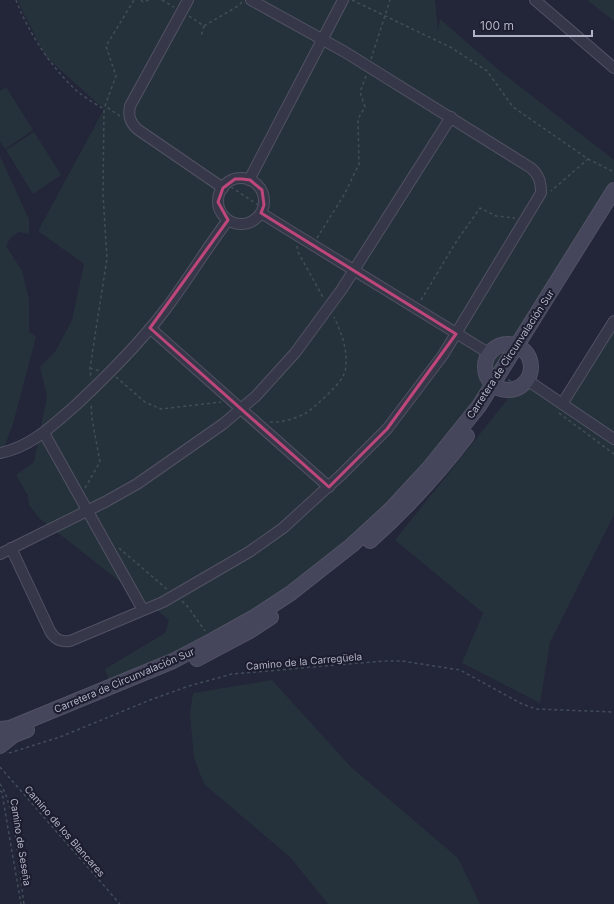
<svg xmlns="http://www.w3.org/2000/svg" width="614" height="904" viewBox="0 0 614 904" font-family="Inter,sans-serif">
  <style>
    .green { fill: #26323b }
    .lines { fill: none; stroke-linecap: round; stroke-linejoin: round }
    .street-casing { stroke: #515264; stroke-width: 12 }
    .secondary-casing { stroke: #515264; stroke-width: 16 }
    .path { stroke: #424e57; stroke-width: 1.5; stroke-dasharray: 3 3; stroke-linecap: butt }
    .street { stroke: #363849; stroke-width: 10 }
    .secondary { stroke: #45465c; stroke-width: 14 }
    .marked { fill: none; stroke: #bd467b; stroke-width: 3; stroke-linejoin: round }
    .labels { text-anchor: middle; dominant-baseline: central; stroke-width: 4; stroke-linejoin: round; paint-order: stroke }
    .street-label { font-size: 10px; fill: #b1b2c5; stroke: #1c1d2e }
  </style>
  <rect width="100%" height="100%" fill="#232539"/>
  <!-- green -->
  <g class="green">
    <path d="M18,0H435L438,30L440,19L500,71L614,160V180L587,224L494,371L461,419L407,486L338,550L267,604L190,647L109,681L105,669L165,633L169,620L39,518L29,505L28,496L16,475L34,462L47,397L40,367L55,352L72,320L84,264L38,231L104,109L46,57L22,10Z"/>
    <path d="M587,0H614V21Z"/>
    <path d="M6,87L33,130L5,149L0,141V91Z"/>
    <path d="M34,132L61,175L33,194L6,150Z"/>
    <path d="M0,156L29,219V234L19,232L11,237L6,246L22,271L29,299V332L36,337L13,424L0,458Z"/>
    <path d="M614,316V515L550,642L540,703L462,663L483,613L395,540L515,390L525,375L568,407Z"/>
    <path d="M272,680L350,766L458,858L480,904H328L290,857L204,784L194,758L190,714L193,693Z"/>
  </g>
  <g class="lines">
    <defs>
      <g id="street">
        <path d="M188,0L130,106C128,116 130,122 137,129L223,188"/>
        <path d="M535,0L614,68"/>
        <circle cx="241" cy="201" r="23"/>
        <path d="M249,180L343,0"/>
        <path d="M261,213L490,354"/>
        <path d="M150,328L329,487"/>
        <path d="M527,380L614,439"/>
        <path d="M562,404L614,321"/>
        <path d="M44,433L143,610"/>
        <path d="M0,453C31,447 53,425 76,405C107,376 139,344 165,310C187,281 206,249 228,220"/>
        <path d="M11,548L50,631C55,640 61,642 70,641L163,602L249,552L283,528L342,474L387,429L443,355L541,193C541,182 539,175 531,168L345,52L251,0"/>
        <path d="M0,554L105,502L137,484L223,424L256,396L295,353L342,289L451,117"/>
      </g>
      <g id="secondary">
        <circle cx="508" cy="367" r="23"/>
        <path d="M370,541C406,509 438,474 467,436"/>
        <path d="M197,659L248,632L271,617"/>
        <path d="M0,729L10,728L173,661L213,640L256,616L291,593L352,545L391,509L429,468L479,406L614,190"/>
        <path d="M0,746L14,735L27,730"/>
      </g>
    </defs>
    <!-- street casing -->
    <use href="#street" class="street-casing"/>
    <!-- secondary casing -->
    <use href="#secondary" class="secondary-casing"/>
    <!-- path -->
    <g class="path">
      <path d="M16,0C28,32 52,69 78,92C86,98 95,104 104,109L103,195L107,258L90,368L91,379"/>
      <path d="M141,0L143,2L149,0"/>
      <path d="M162,0L174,7"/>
      <path d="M352,0L452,48L487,71L513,107L588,159L551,191"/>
      <path d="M189,16L204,26L201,36"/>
      <path d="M204,26L238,6L243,1"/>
      <path d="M371,59L390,0"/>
      <path d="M120,116L105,106L116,76L106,46L134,0"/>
      <path d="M588,159L614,172"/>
      <path d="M231,187L258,205"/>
      <path d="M317,238L344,195L359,164L358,119L365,107L360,92L366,76"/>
      <path d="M297,246L298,252L324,299"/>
      <path d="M421,300L456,242L480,208L496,216L515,218"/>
      <path d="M90,368L100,371"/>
      <path d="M116,377L145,402L161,409L221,402"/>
      <path d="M508,380L520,384"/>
      <path d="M559,413L614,454"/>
      <path d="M270,422C281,423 297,418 306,413C314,408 340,384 343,376C345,373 346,368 346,364C347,347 341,332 334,317"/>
      <path d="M85,488L100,462L92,419L91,403"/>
      <path d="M119,548L168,590"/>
      <path d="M182,601L188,607L205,631"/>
      <path d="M9,753L60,737L150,700L189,686L232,674L384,661H402L460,670L522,704L536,709L614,712"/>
      <path d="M0,767L120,904"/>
      <path d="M0,784C15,802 20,878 24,904"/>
      <path d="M0,791L2,792L4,805L21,904"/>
    </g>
    <!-- street -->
    <use href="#street" class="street"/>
    <!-- secondary -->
    <use href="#secondary" class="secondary"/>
  </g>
  <!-- marked area -->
  <path class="marked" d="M235,179H242L250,180L262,190L264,205L261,213L456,334L387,429L329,487L150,328L228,220L218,202L223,188Z"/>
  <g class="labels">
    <!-- street labels -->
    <g class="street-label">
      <text transform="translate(510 354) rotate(-57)">Carretera de Circunvalación Sur</text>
      <text transform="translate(304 661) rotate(-5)">Camino de la Carregüela</text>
      <text transform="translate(124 680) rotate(-23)">Carretera de Circunvalación Sur</text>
      <text transform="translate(65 831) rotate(49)">Camino de los Blancares</text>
      <text transform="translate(21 842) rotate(81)">Camino de Seseña</text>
    </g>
  </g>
  <!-- scale -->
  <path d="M474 30v6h118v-6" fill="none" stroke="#b1b2c5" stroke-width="2"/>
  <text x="480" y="30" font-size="12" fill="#b1b2c5" stroke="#1c1d2e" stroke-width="3" paint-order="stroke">100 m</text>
</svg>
